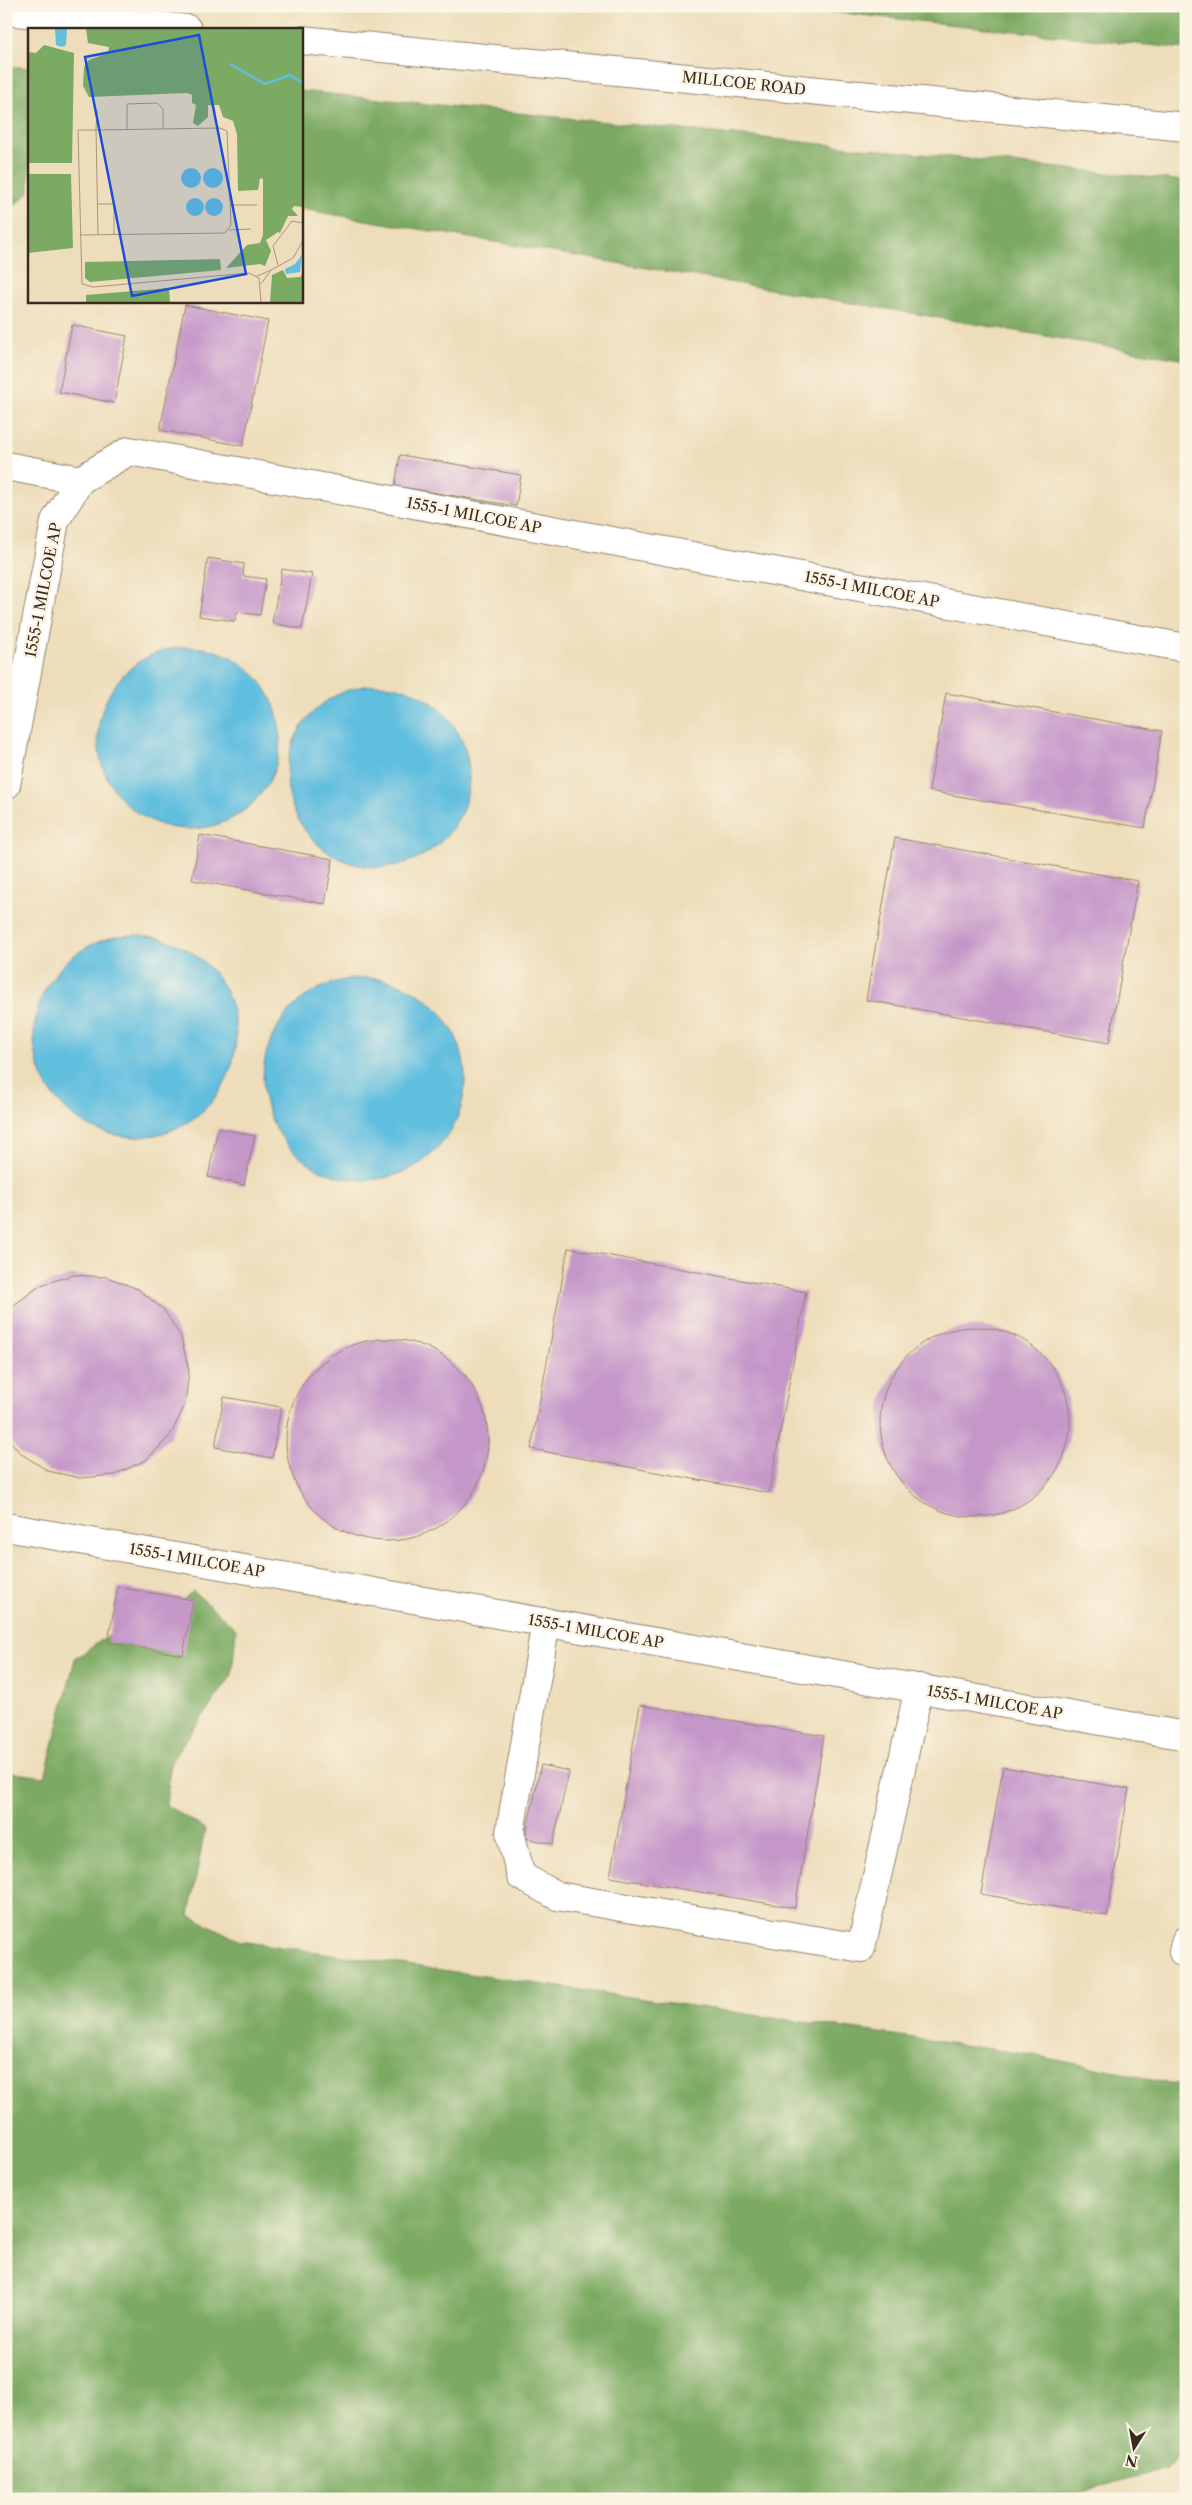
<svg xmlns="http://www.w3.org/2000/svg" width="1192" height="2505" viewBox="0 0 1192 2505" font-family="'Libre Caslon Text',serif">
  <style>
    .forest { fill: #7baa62; stroke: #5b6a40 }
    .water { fill: #61bedf; stroke: #4e747e }
    .building { fill: #c597c9 }
    .lines { fill: none; stroke-linecap: round; stroke-linejoin: round }
    .minor-casing { stroke: #94846c; stroke-width: 30 }
    .minor { stroke: #fff; stroke-width: 28 }
    .labels { text-anchor: middle; dominant-baseline: central; stroke-width: 5; stroke-linejoin: round; paint-order: stroke }
    .street-label { font-size: 15px; fill: #3b2a1e; stroke: #fcf5e5 }
    .inset-river { fill: none; stroke: #61bedf; stroke-width: 2.5 }
    .inset-road { fill: none; stroke: #a6957c; stroke-width: 1 }
    .view { fill: #1d4ed8; fill-opacity: 0.15; stroke: #1d4ed8; stroke-width: 2.5 }
    .inset-edge { fill: none; stroke: #3b2a1e; stroke-width: 2.5 }
  </style>
  <rect width="100%" height="100%" fill="#fcf5e5"/>
  <filter id="ink" filterUnits="userSpaceOnUse"><feTurbulence type="fractalNoise" baseFrequency=".02" numOctaves="2"/><feDisplacementMap in="SourceGraphic" scale="10" xChannelSelector="R" yChannelSelector="G"/><feConvolveMatrix kernelMatrix="1 2 1 2 8 2 1 2 1" color-interpolation-filters="sRGB"/></filter>
  <filter id="wash" filterUnits="userSpaceOnUse"><feTurbulence type="fractalNoise" baseFrequency=".0096" numOctaves="4" result="noise"/><feDisplacementMap in="SourceGraphic" scale="20" xChannelSelector="R" yChannelSelector="G"/><feGaussianBlur stdDeviation="1.12" result="paint"/><feColorMatrix in="noise" values="0 0 0 0 0 0 0 0 0 0 0 0 0 0 0 0 0 1.4 0 .05"/><feComposite in="paint" operator="in"/></filter>
  <g filter="url(#wash)">
    <rect width="100%" height="100%" fill="#edddba"/>
    <!-- forest -->
    <g class="forest">
      <path d="M804,6H1186V49L804,9Z"/>
      <path d="M6,66L29,68V192L6,213Z"/>
      <path d="M301,91L1186,181V360L301,209Z"/>
      <path d="M193,1591L236,1629L232,1675L171,1761L166,1805L205,1829L189,1915L240,1941L1032,2055L1186,2086V2448L1166,2469L1060,2497L954,2499H6V1772L45,1777L75,1659L123,1625L160,1621Z"/>
    </g>
    <!-- water -->
    <g class="water">
      <circle cx="189" cy="738" r="91"/>
      <circle cx="378" cy="776" r="91"/>
      <circle cx="135" cy="1036" r="101"/>
      <circle cx="364" cy="1079" r="101"/>
    </g>
    <g id="blocks">
      <!-- building -->
      <g class="building">
        <path d="M185,305L268,321L243,446L160,430Z"/>
        <path d="M72,325L127,336L114,403L59,392Z"/>
        <path d="M400,455L521,475L516,506L395,486Z"/>
        <path d="M208,558L244,564L243,576L266,579L260,615L237,612L235,621L199,616Z"/>
        <path d="M282,569L312,574L302,629L272,623Z"/>
        <path d="M946,693L1162,731L1145,828L929,791Z"/>
        <path d="M200,835L333,859L325,904L192,880Z"/>
        <path d="M895,838L1138,881L1109,1043L866,1000Z"/>
        <path d="M218,1128L255,1136L244,1185L208,1177Z"/>
        <path d="M568,1248L806,1292L769,1493L531,1449Z"/>
        <path d="M73,1275L107,1277L138,1289L164,1310L181,1337L189,1371L185,1405L170,1436L146,1460L114,1475L80,1478L48,1471L20,1453L6,1436V1316L14,1305L41,1285Z"/>
        <circle cx="975" cy="1422" r="95"/>
        <circle cx="387" cy="1440" r="101"/>
        <path d="M224,1397L281,1407L272,1458L215,1447Z"/>
        <path d="M118,1587L193,1600L183,1655L108,1642Z"/>
        <path d="M640,1705L824,1736L795,1908L610,1877Z"/>
        <path d="M541,1765L569,1771L553,1844L525,1838Z"/>
        <path d="M1003,1767L1129,1789L1107,1916L981,1894Z"/>
      </g>
    </g>
  </g>
  <g filter="url(#ink)">
    <use href="#blocks" fill-opacity="0" stroke="#94846c" stroke-width="1"/>
    <g class="lines">
      <defs>
        <g id="minor">
          <path d="M6,11L187,29"/>
          <path d="M301,40L1186,127"/>
          <path d="M6,466L80,480"/>
          <path d="M6,785L55,521L80,480L129,451L1186,648"/>
          <path d="M6,1527L1186,1736"/>
          <path d="M546,1622L510,1832L521,1876L557,1896L861,1948L919,1688"/>
          <path d="M1183,1952L1186,1940"/>
        </g>
      </defs>
      <!-- minor casing -->
      <use href="#minor" class="minor-casing"/>
      <!-- minor -->
      <use href="#minor" class="minor"/>
    </g>
  </g>
  <g class="labels">
    <!-- street labels -->
    <g class="street-label">
      <text transform="translate(744 83) rotate(6)">MILLCOE ROAD</text>
      <text transform="translate(474 515) rotate(11)">1555-1 MILCOE AP</text>
      <text transform="translate(872 589) rotate(11)">1555-1 MILCOE AP</text>
      <text transform="translate(43 590) rotate(-79)">1555-1 MILCOE AP</text>
      <text transform="translate(197 1560) rotate(10)">1555-1 MILCOE AP</text>
      <text transform="translate(596 1631) rotate(10)">1555-1 MILCOE AP</text>
      <text transform="translate(995 1702) rotate(10)">1555-1 MILCOE AP</text>
    </g>
  </g>
  <!-- overview -->
  <g transform="translate(28 28)">
    <rect width="275" height="275" fill="#edddba"/>
    <path d="M58,1H275V179L266,178L264,181L270,188H260L252,205L250,204L238,212L243,223L237,238L232,236L198,240L219,217L232,215L235,207V151L232,150L230,162L210,163L209,106L205,93L195,89L191,77H180V89L170,98L165,95L168,77L164,75V67L159,65L61,69L55,58L56,39L61,32L80,25L81,19L60,15ZM16,17L46,25L44,135H0V24L8,25ZM0,146H43L45,220L0,225ZM192,231L193,242L62,254L57,250V234ZM255,242L259,250L272,249L275,246V274H242L244,247ZM141,260L142,274H58V267Z" fill="#7baa62"/>
    <path d="M27,1H39L38,17L34,19L28,17ZM153 150a10 10 0 1 1 20 0a10 10 0 1 1-20 0ZM175 150a10 10 0 1 1 20 0a10 10 0 1 1-20 0ZM177 179a9 9 0 1 1 18 0a9 9 0 1 1-18 0ZM158 179a9 9 0 1 1 18 0a9 9 0 1 1-18 0ZM274,227L272,244L258,246L257,241L267,236Z" fill="#61bedf"/>
    <path class="inset-river" d="M202,36L237,56L262,47L275,55"/>
    <path class="inset-road" d="M69,82L68,102H50L54,256L65,259L221,245L231,250L233,274M99,102V76L129,75L135,81V101M69,176H86V206M202,177H229M201,202L223,201M52,207L197,205L203,197L199,103L192,100L68,102L70,206M250,237L245,218L264,193L275,195M229,248L243,242M233,256L243,242L265,230L275,213"/>
    <path class="view" d="M171,7L218,246L104,268L57,29Z"/>
    <rect width="275" height="275" class="inset-edge"/>
  </g>
  <!-- margin -->
  <rect width="1192" height="2505" fill="none" stroke="#fcf5e5" stroke-width="25"/>
  <!-- north arrow -->
  <g transform="translate(1134 2448) rotate(191)" stroke="#fcf5e5" stroke-width="4" paint-order="stroke">
  <path d="M0-4L9 19L0 12L-9 19Z" fill="#3b2a1e"/>
  <text y="-8" font-size="14" font-weight="bold" text-anchor="middle" fill="#3b2a1e">N</text>
  </g>
</svg>
